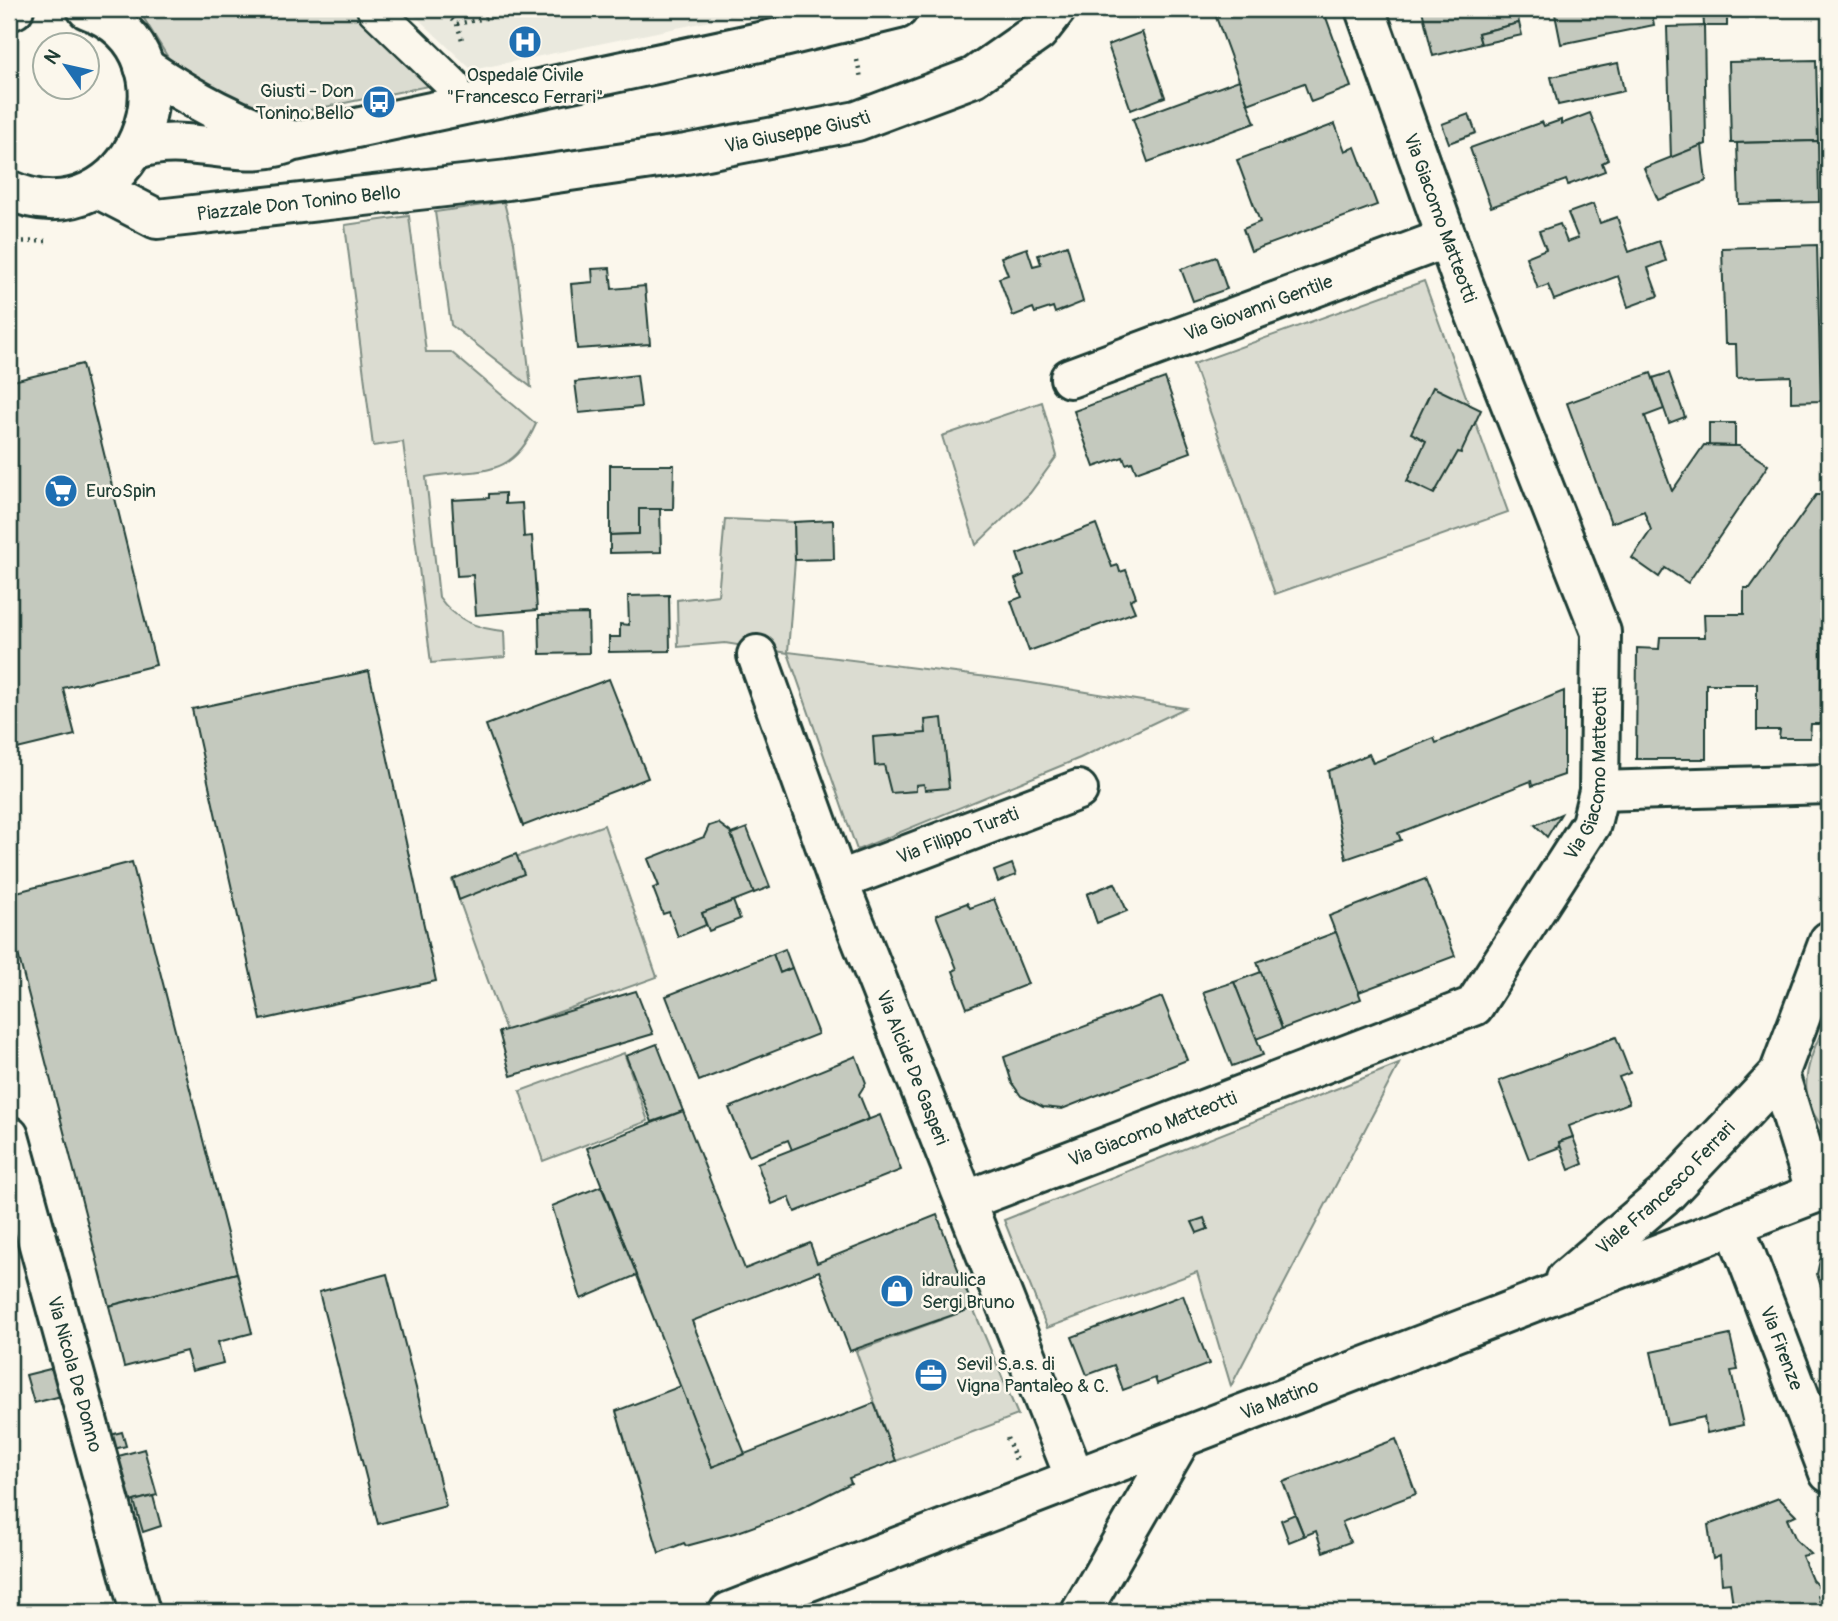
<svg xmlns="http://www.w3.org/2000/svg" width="1838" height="1621" viewBox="0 0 1838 1621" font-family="Pangolin,sans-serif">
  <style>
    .built { fill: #eae9de }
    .green { fill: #dbdcd1; stroke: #7d8c82; stroke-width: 2 }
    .building { fill: #c4c9be; stroke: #1f3d34; stroke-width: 2 }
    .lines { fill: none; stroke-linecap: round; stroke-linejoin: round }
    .pedestrian-casing { stroke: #1f3d34; stroke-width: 38 }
    .minor-casing { stroke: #1f3d34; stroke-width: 44 }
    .tertiary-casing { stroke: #1f3d34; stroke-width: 44 }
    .path { stroke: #1f3d34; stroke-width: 4.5; stroke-dasharray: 2 5; stroke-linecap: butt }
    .pedestrian { stroke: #fbf7ec; stroke-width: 33 }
    .minor { stroke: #fbf7ec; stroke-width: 38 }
    .tertiary { stroke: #fbf7ec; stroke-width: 38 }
    .labels { text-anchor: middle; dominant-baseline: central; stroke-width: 5; stroke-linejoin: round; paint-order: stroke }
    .poi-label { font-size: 19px; fill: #1f3d34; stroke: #fbf7ec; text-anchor: start }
    .street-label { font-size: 19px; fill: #1f3d34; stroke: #fbf7ec }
  </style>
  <rect width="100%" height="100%" fill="#fbf7ec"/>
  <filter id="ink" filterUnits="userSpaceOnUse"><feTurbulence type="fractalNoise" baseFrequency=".0143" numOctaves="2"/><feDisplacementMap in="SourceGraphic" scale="14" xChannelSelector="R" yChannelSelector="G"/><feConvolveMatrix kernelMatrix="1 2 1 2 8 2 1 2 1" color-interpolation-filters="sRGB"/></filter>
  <g filter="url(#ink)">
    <!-- built -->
    <path class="built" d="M408,9H769L472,70Z"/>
    <!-- green -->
    <g class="green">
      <path d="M130,9H358L438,84L286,115L227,99L172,64L143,17Z"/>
      <path d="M504,202L514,242L531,387L451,325L435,212Z"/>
      <path d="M409,216L426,352H451L536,424C510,483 478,467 426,477L439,597C455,620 477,629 504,631L505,657L431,663L403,442L373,446L345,225Z"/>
      <path d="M1424,281L1508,512L1275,594L1193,364Z"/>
      <path d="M1042,402L1057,456L1030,493L976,545L942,436Z"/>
      <path d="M725,519L794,522L795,560L788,652L1019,681L1185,708L1080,758L857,850L788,653L725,643L678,647L677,600L718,595Z"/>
      <path d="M604,825L657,977L506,1031L452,880Z"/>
      <path d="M1829,1015V1133C1789,1096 1810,1057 1829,1015Z"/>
      <path d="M624,1053L648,1121L543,1161L520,1091Z"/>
      <path d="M1399,1064L1231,1386L1197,1272L1047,1328L1004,1220Z"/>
      <path d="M973,1308L1018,1415L896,1461L856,1351Z"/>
    </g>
    <!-- building -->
    <g class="building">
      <path d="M1213,9H1323L1351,87L1311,102L1304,83L1248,104Z"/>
      <path d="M1516,9L1519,23L1478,33L1481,44L1433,56L1422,10Z"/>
      <path d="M1554,9H1651L1654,25L1561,44Z"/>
      <path d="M1703,9H1727V26H1704Z"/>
      <path d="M1519,23L1522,35L1481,44L1478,33Z"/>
      <path d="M1704,26L1706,144L1671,158L1667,27Z"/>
      <path d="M1142,32L1165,97L1131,110L1108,45Z"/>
      <path d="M1816,60L1818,141L1731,143L1729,62Z"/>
      <path d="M1618,63L1624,91L1558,105L1551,77Z"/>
      <path d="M1239,80L1255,123L1148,162L1133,119Z"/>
      <path d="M1590,113L1608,160L1602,163L1605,171L1568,185L1566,180L1491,207L1470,148L1542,122L1544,126L1561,120V124Z"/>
      <path d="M1469,114L1476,133L1449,143L1442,124Z"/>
      <path d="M1335,124L1345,151L1355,147L1377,205L1251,251L1243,229L1260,222L1237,160Z"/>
      <path d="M1818,141L1819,202L1739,204L1737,143Z"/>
      <path d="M1702,145L1706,181L1658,200L1644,168Z"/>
      <path d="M1593,204L1600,223L1617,217L1629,252L1659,241L1666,261L1648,268L1658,296L1628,307L1618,276L1554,300L1548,285L1538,289L1526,257L1546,249L1539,231L1560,224L1567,242L1578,238L1568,213Z"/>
      <path d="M1067,245L1083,302L1055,313L1053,307L1035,313L1033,308L1013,316L999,278L1008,275L1001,257L1027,248L1033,266L1041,264L1038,255Z"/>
      <path d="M1817,245L1821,401L1791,402V376L1737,378L1736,344H1725L1722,248Z"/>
      <path d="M1216,257L1227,289L1193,301L1181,269Z"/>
      <path d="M610,268L612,289L645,286L650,344L577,349L571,284L593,282L592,269Z"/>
      <path d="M82,364L156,665L63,688L75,735L9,751V382Z"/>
      <path d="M1651,373L1664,409L1645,416L1672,491L1704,445L1739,446L1768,465L1688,583L1665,568L1659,577L1632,558L1651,530L1644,511L1611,523L1567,403Z"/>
      <path d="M1669,373L1685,417L1669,423L1653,378Z"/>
      <path d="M637,375L641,407L579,413L575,382Z"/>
      <path d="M1165,378L1191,452L1136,472L1132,462L1126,464L1123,457L1094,467L1074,411Z"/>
      <path d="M1433,387L1481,410L1461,453L1458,452L1434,494L1407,481L1426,441L1411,433Z"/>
      <path d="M1709,423H1735V446L1709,445Z"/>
      <path d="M610,465H674L673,509H639V534L610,535Z"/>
      <path d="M505,493V504L522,503L524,537L532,536L537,610L476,615L473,575L457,576L452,500L489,498V494Z"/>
      <path d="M1816,495H1822L1821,724H1811L1810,738H1779L1780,730H1757V684H1706V759H1636L1637,648L1659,649L1660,637H1705L1704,614H1744V588H1750Z"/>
      <path d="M639,509H660L661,552L610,553V535L639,534Z"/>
      <path d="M833,520L834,559L795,560L794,522Z"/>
      <path d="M1096,524L1112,567L1118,565L1120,572L1126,570L1136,597L1130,600L1135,612L1029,651L1011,601L1022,597L1015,579L1024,575L1017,554Z"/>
      <path d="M669,595L670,651L609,652V637H620V624L629,625L628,596Z"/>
      <path d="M588,614L589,653L540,654L539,615Z"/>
      <path d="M369,671L436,981L261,1020L192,709Z"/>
      <path d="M609,679L648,778L523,826L486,725Z"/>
      <path d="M1564,691V775L1532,786L1531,781L1398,833L1401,840L1346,859L1328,771L1369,754L1373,763L1434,738L1436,743Z"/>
      <path d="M942,718L949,788L925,790L924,784L916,785V791L891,793L884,765L875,766L873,737L926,733L925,720Z"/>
      <path d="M1561,814L1547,837L1535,825Z"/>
      <path d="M718,823L730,832L754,893L702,913L706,925L678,937L669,912L663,914L653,888L659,886L648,859L704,837L709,826Z"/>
      <path d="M747,828L770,887L754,893L731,834Z"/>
      <path d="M516,854L524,874L459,900L453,879Z"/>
      <path d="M132,862L237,1273L109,1306L9,919V894Z"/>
      <path d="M1012,864L1016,875L998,882L994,871Z"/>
      <path d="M1425,879L1455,956L1359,992L1329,916Z"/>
      <path d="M1114,883L1125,911L1097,922L1087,894Z"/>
      <path d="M1115,883L1127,911L1097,923L1087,894Z"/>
      <path d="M994,899L1028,984L967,1008L953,971L957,969L936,915L967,903L970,908Z"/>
      <path d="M733,901L740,919L709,931L702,913Z"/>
      <path d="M1336,932L1361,999L1282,1029L1257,962Z"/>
      <path d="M785,949L792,968L780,973L773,954Z"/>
      <path d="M773,954L780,973L792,968L818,1034L699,1081L666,996Z"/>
      <path d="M1261,972L1282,1029L1256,1039L1234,982Z"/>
      <path d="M1234,982L1263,1055L1232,1066L1203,992Z"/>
      <path d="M636,991L653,1034L511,1076L499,1032Z"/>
      <path d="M1162,997L1187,1060L1062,1109L1043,1107L1021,1096L1012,1083L1004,1057Z"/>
      <path d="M1616,1037L1630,1073L1619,1077L1629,1103L1569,1126L1573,1137L1559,1142L1560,1147L1529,1159L1499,1081Z"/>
      <path d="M657,1044L683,1111L652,1122L626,1056Z"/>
      <path d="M856,1056L866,1083L859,1094L869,1119L792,1150L788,1140L749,1156L729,1108Z"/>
      <path d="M683,1111L745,1269L810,1243L817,1263L937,1215L973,1308L850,1351L819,1271L692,1321L745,1454L712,1467L587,1148Z"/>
      <path d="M880,1115L901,1170L795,1212L789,1197L772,1204L757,1163Z"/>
      <path d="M1573,1137L1583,1164L1569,1170L1559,1142Z"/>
      <path d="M601,1186L637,1275L581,1299L552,1206Z"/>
      <path d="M1204,1218L1208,1229L1197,1233L1192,1222Z"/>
      <path d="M1829,1248V1312L1817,1274L1820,1260Z"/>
      <path d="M237,1273L252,1333L218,1342L223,1363L192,1371L186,1351L124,1367L109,1306Z"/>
      <path d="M387,1274L446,1506L378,1524L319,1292Z"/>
      <path d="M1183,1295L1209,1364L1157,1384L1155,1378L1123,1390L1114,1365L1087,1375L1072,1337Z"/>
      <path d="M1730,1335L1738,1370L1731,1371L1743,1425L1707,1433L1704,1417L1667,1425L1651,1352Z"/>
      <path d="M58,1367L65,1395L34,1403L26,1375Z"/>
      <path d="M681,1386L712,1467L874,1403L896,1461L849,1478L851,1483L791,1513L738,1532L686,1546L684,1543L659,1553L616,1411Z"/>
      <path d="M122,1432L126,1446L114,1449L110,1435Z"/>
      <path d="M1396,1439L1416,1494L1342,1522L1350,1542L1323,1552L1316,1531L1304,1536L1283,1482Z"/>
      <path d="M144,1449L157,1495L127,1503L115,1457Z"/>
      <path d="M153,1496L161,1526L143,1532L134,1501Z"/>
      <path d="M1779,1498L1796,1515L1787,1519L1796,1540L1811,1554L1802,1556L1812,1580L1826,1594L1818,1596L1823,1612H1734L1730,1583L1722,1584L1720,1556L1713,1559L1708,1525Z"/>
      <path d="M1295,1514L1304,1536L1289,1542L1281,1520Z"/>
    </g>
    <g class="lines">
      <defs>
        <path id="pedestrian" d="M374,9L453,85"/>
        <g id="minor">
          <path d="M9,11L14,9"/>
          <path d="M144,67C192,99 239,126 295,141L783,37L898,9"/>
          <path d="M137,149C186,132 236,161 286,144"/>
          <path id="s1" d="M97,188L157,219L508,180L686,154L857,121L974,77L1038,32L1056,9"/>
          <path d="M9,190C130,246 210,54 87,9"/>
          <path id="s2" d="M1070,378L1447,238"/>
          <path id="s3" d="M757,655L838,881L1075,1478"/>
          <path d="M1599,791L1829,784"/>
          <path id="s4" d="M838,881L1078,790"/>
          <path id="s5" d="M9,1136L140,1612"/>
          <path id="s6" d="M965,1201L1474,1006L1591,824L1599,791L1601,632L1463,283L1365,9"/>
          <path id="s7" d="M1734,1224L1829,1473"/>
          <path d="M1081,1612L1182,1437"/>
        </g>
        <g id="tertiary">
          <path d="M1779,1074L1816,1193"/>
          <path id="s8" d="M1566,1279L1667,1193L1779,1074L1829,941"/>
          <path id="s9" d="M729,1612L1829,1188"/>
        </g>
      </defs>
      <!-- pedestrian casing -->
      <use href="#pedestrian" class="pedestrian-casing"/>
      <!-- minor casing -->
      <use href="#minor" class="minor-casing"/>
      <!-- tertiary casing -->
      <use href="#tertiary" class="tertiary-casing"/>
      <!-- path -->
      <g class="path">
        <path d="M442,9L457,24L463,43"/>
        <path d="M457,24L528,9"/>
        <path d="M857,60L861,78"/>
        <path d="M9,242L46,241"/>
        <path d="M1007,1438L1016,1460"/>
      </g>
      <!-- pedestrian -->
      <use href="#pedestrian" class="pedestrian"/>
      <!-- minor -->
      <use href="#minor" class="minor"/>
      <!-- tertiary -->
      <use href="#tertiary" class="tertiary"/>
    </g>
  </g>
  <!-- icons -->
  <defs>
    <symbol id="hospital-disc" viewBox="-11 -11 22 22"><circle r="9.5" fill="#1f6fb2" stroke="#fbf7ec"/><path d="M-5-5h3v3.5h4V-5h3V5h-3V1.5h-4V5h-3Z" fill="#fff"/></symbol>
    <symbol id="bus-disc" viewBox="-11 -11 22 22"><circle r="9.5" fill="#1f6fb2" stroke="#fbf7ec"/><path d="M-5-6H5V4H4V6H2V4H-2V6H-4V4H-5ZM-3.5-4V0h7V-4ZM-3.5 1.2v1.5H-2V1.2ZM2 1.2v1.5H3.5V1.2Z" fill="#fff"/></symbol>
    <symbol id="supermarket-disc" viewBox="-11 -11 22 22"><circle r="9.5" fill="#1f6fb2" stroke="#fbf7ec"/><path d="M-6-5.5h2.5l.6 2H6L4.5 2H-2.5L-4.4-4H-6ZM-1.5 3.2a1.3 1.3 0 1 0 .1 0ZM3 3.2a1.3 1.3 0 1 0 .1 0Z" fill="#fff"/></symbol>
    <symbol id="shop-disc" viewBox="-11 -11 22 22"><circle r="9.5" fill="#1f6fb2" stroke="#fbf7ec"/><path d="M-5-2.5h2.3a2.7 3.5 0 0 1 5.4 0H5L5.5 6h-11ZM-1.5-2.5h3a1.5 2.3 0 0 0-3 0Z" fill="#fff"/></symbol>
    <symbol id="office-disc" viewBox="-11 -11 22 22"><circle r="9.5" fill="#1f6fb2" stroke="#fbf7ec"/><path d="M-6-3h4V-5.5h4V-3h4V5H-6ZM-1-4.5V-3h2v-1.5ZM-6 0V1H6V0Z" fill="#fff"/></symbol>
  </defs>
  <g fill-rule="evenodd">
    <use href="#hospital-disc" x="506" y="23" width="38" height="38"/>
    <use href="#bus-disc" x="360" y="83" width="38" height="38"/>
    <use href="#supermarket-disc" x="42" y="472" width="38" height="38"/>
    <use href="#shop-disc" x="878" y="1272" width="38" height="38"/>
    <use href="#office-disc" x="912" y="1356" width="38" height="38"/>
  </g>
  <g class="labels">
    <!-- poi labels -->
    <g class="poi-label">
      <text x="525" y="75" text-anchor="middle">Ospedale Civile<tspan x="525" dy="22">"Francesco Ferrari"</tspan></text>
      <text x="354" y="91" text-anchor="end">Giusti - Don<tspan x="354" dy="22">Tonino Bello</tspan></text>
      <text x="86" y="491">EuroSpin</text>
      <text x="922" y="1280">idraulica<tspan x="922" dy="22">Sergi Bruno</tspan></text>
      <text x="956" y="1364">Sevil S.a.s. di<tspan x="956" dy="22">Vigna Pantaleo &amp; C.</tspan></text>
    </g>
    <!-- street labels -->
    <g class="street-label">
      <text stroke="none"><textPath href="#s1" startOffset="714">Via Giuseppe Giusti</textPath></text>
      <text stroke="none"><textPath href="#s1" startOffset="210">Piazzale Don Tonino Bello</textPath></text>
      <text transform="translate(1440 218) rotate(70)">Via Giacomo Matteotti</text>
      <text stroke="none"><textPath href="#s2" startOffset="201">Via Giovanni Gentile</textPath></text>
      <text stroke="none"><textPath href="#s6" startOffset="810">Via Giacomo Matteotti</textPath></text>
      <text stroke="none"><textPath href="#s4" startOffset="128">Via Filippo Turati</textPath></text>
      <text stroke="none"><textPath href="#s3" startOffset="441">Via Alcide De Gasperi</textPath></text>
      <text stroke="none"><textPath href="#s6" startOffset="201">Via Giacomo Matteotti</textPath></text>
      <text stroke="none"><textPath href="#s8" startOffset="135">Viale Francesco Ferrari</textPath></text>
      <text stroke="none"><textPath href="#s7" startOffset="133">Via Firenze</textPath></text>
      <text stroke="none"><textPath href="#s5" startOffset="247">Via Nicola De Donno</textPath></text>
      <text stroke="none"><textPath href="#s9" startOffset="590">Via Matino</textPath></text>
    </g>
  </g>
  <!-- margin -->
  <rect width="1838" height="1621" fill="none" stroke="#fbf7ec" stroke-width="35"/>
  <rect x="18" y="18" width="1803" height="1586" fill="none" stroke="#1f3d34" stroke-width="2.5" filter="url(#ink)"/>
  <!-- north arrow -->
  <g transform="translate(66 66) rotate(304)"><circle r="33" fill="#fbf7ec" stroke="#a3ada2" stroke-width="2"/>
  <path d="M0-5L12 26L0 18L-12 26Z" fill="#1f6fb2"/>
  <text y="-10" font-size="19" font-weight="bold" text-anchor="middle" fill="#1f3d34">N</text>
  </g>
</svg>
